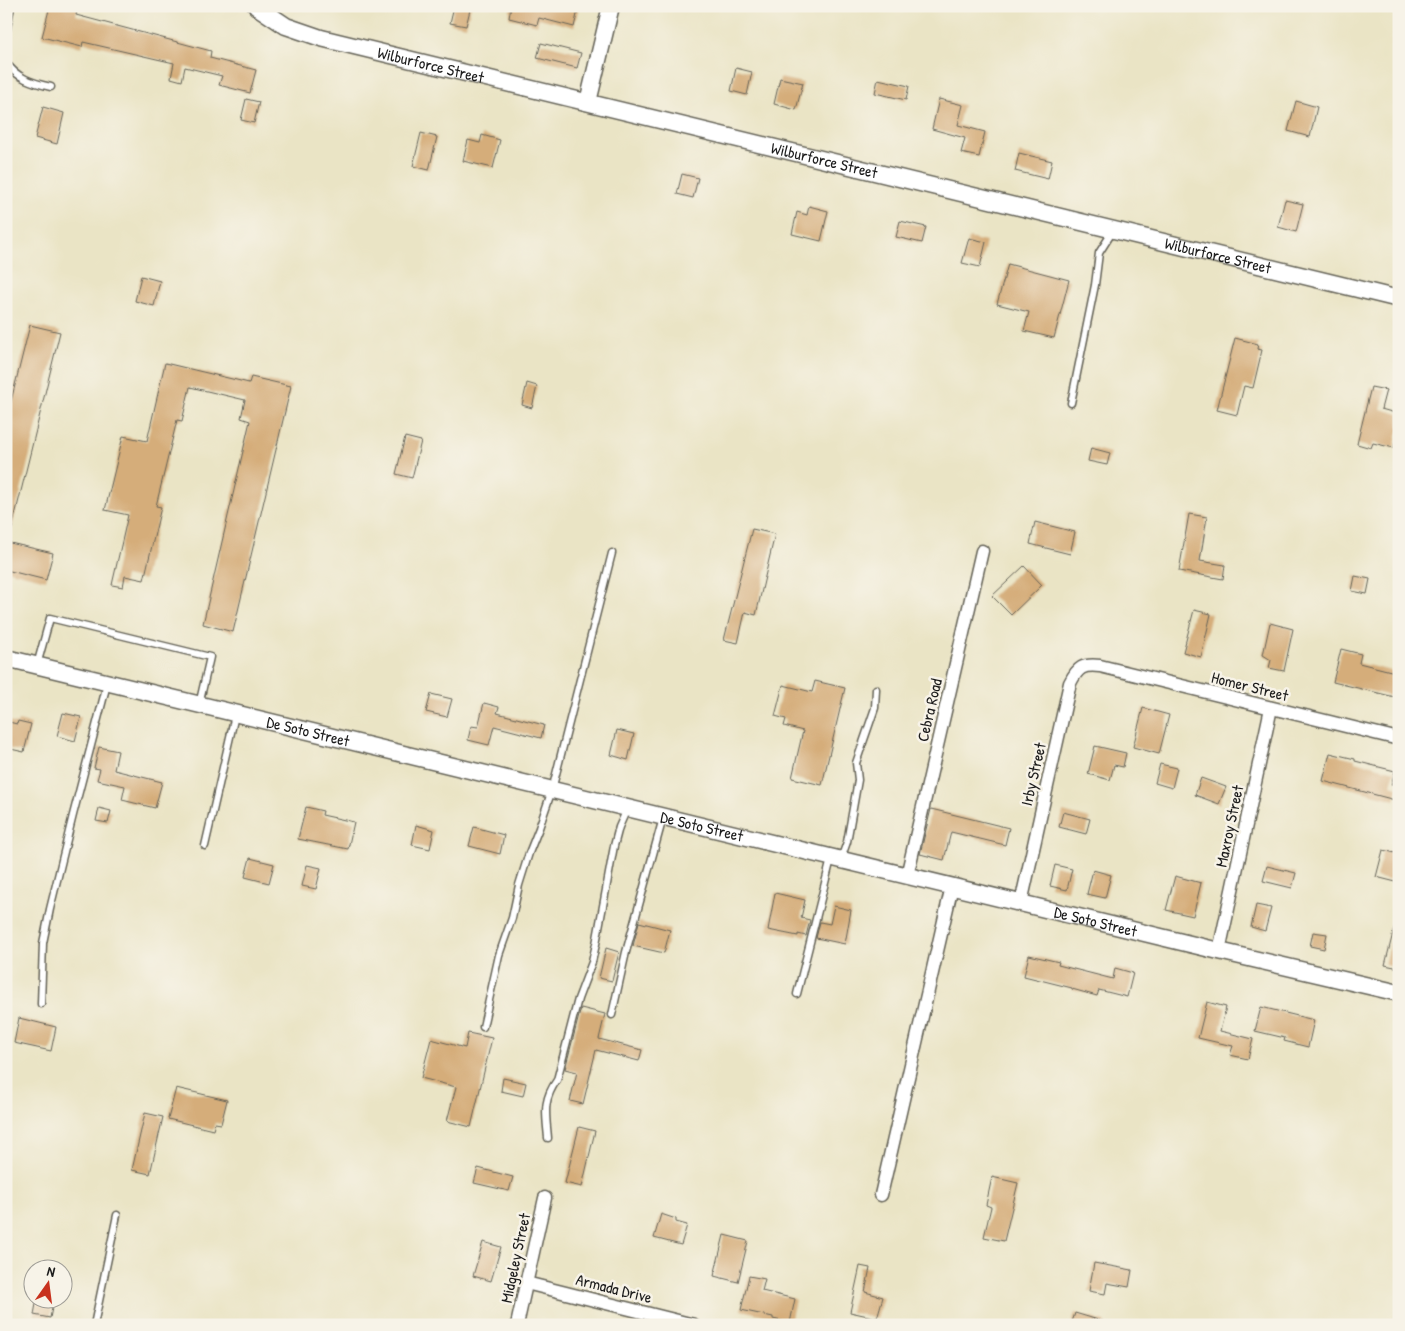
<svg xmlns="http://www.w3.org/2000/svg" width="1405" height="1331" viewBox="0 0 1405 1331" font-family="'Patrick Hand',sans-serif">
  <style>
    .building { fill: #d5ad7a }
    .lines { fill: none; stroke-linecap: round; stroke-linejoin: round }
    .service-casing { stroke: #646257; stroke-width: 9 }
    .minor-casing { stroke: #646257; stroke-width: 15 }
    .tertiary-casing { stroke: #646257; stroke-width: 19 }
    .service { stroke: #fff; stroke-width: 6 }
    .minor { stroke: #fff; stroke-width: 12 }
    .tertiary { stroke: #fff; stroke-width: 16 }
    .labels { text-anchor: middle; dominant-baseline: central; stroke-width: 5; stroke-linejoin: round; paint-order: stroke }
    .street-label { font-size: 16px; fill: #1c1c1c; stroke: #f7f3e8 }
  </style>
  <rect width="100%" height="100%" fill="#f7f3e8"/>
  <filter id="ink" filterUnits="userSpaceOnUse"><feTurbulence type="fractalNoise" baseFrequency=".02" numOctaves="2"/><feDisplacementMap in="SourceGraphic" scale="10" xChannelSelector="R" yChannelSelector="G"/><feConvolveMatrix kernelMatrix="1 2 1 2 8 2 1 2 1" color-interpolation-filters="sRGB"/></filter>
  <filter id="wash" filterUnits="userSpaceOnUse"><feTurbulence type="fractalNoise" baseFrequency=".0096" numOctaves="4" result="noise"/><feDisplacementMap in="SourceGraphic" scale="20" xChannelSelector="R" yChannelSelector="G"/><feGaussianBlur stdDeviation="1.12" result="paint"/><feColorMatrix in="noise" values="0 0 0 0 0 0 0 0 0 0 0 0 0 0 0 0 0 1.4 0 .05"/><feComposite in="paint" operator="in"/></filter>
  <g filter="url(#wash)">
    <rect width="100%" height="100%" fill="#eae4c5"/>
    <g id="blocks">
      <!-- building -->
      <g class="building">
        <path d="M50,6H78L76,15L211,51L210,58L256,70L250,93L219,85L222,76L185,67L182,81L171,78L174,63L83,42L82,47L42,37Z"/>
        <path d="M454,6H471L466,26L450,23Z"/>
        <path d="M511,6H579L574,27L539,18L537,25L509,18Z"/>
        <path d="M541,43L581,53L577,68L537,58Z"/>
        <path d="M736,68L752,72L747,95L731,91Z"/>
        <path d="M780,78L803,83L796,110L774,104Z"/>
        <path d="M878,79L909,86L906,100L875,93Z"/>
        <path d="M246,99L259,102L254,123L241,120Z"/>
        <path d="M939,99L963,105L958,125L985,132L979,157L961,153L965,138L932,129Z"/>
        <path d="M1296,101L1317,107L1310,137L1288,131Z"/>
        <path d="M43,107L64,113L57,144L35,138Z"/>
        <path d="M421,133L437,137L429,170L413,166Z"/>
        <path d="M482,135L500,140L493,168L463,161L468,140L480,143Z"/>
        <path d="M1019,153L1052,161L1048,179L1015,171Z"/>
        <path d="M682,174L698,178L693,198L677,194Z"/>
        <path d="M1285,200L1303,204L1296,232L1278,227Z"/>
        <path d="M809,206L828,211L821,241L792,234L797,212L807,215Z"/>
        <path d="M900,221L926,227L922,243L896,237Z"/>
        <path d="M969,238L986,242L980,267L962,263Z"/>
        <path d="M1008,264L1069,280L1054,338L1024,331L1029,312L997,304Z"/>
        <path d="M141,276L160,281L154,306L135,301Z"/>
        <path d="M30,325L60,332L10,536L6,535V421Z"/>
        <path d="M1235,338L1258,344L1257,349L1262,350L1253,388L1244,386L1237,415L1217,410Z"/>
        <path d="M165,363L249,383L251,377L291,386L233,632L203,624L250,421L241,418L245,400L190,387L182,421L177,420L156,506L161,507L144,580L125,576L123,587L112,585L128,515L105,510L123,436L147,441Z"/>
        <path d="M527,383L537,386L532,408L522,405Z"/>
        <path d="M1371,387L1386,390L1381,409L1399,414V429L1394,448L1373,443L1371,448L1357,444Z"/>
        <path d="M405,437L421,441L412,478L396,474Z"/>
        <path d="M1091,448L1110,453L1107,465L1088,461Z"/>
        <path d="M1189,514L1207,517L1200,561L1225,565L1223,579L1179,571Z"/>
        <path d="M1035,522L1075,532L1070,554L1030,544Z"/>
        <path d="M752,529L775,534L756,615L745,612L738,643L724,640Z"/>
        <path d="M6,542L53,553L46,580L6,570Z"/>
        <path d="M1024,566L1042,585L1011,615L992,596Z"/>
        <path d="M1355,576L1370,579L1367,594L1352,591Z"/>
        <path d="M1194,610L1211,614L1201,657L1183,652Z"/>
        <path d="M1270,623L1293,629L1284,671L1269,668L1271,660L1263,655Z"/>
        <path d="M1341,649L1361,654L1359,663L1399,673V698L1333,682Z"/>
        <path d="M815,681L845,688L822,785L792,778L803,731L784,726L786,719L775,716L783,685L812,692Z"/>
        <path d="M431,694L452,699L447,717L426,712Z"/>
        <path d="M484,703L499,707L497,713L544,725L541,738L494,726L489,745L468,740L471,726L478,727Z"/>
        <path d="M1143,708L1169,715L1159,754L1133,747Z"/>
        <path d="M63,713L81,717L75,741L57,736Z"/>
        <path d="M18,721L31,724L24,752L6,748V734L9,722L17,724Z"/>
        <path d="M617,730L634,734L628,760L611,755Z"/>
        <path d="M1095,746L1126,753L1123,767L1114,765L1110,780L1088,774Z"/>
        <path d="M99,747L118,751L114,770L162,782L155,808L122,800L125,786L97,780L100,769L94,768Z"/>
        <path d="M1330,753L1355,759V761L1395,771L1391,785L1398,787L1395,800L1323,781Z"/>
        <path d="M1160,764L1177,768L1172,788L1155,783Z"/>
        <path d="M1201,778L1226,787L1219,804L1195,795Z"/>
        <path d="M306,807L323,811L322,815L354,822L348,849L298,839Z"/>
        <path d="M99,808L111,811L108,823L96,821Z"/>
        <path d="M931,809L1009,828L1005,845L951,832L944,860L920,854Z"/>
        <path d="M1063,812L1090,819L1086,834L1059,827Z"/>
        <path d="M416,825L434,830L430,849L412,845Z"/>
        <path d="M474,827L504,835L500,854L469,846Z"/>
        <path d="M1383,850L1399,854V872L1396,882L1376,877Z"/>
        <path d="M250,858L274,864L269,883L245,877Z"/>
        <path d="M307,865L321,868L316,889L302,886Z"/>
        <path d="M1055,865L1072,869L1067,890L1050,886Z"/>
        <path d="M1267,866L1296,873L1292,888L1263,881Z"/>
        <path d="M1093,870L1111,875L1105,898L1087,894Z"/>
        <path d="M1175,876L1201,883L1193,916L1166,910Z"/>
        <path d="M775,893L805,900L801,918L810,920L806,936L798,934V936L768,930Z"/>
        <path d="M1256,905L1271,908L1265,931L1251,927Z"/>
        <path d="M834,906L851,910L845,944L816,938L820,922L830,924Z"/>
        <path d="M639,922L670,930L664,953L633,946Z"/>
        <path d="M1395,925L1399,926V968L1385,965Z"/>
        <path d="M1313,932L1327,934L1324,949L1310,946Z"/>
        <path d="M606,948L619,952L612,981L599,978Z"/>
        <path d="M1029,955L1059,962L1058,965L1113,979L1115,968L1133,973L1127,997L1099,990L1097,996L1072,989V988L1024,976Z"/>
        <path d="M1207,1002L1226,1007L1220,1031L1253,1039L1248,1059L1230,1055L1233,1046L1198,1038Z"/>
        <path d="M1261,1007L1314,1020L1308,1047L1284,1041L1285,1038L1255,1031Z"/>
        <path d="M581,1008L605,1014L599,1039L642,1050L639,1061L596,1050L583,1104L570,1101L577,1072L565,1069Z"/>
        <path d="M19,1018L56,1027L51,1051L14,1043Z"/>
        <path d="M468,1033L492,1038L471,1127L447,1121L456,1087L421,1078L431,1039L465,1048Z"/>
        <path d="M503,1078L526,1083L523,1096L501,1091Z"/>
        <path d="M176,1088L227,1100L221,1124L215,1123L213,1130L168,1119Z"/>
        <path d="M145,1113L163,1117L150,1174L132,1170Z"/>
        <path d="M579,1127L595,1131L582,1187L565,1183Z"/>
        <path d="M478,1168L513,1177L509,1191L474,1183Z"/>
        <path d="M992,1177L1018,1183L1004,1241L984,1237L991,1207L986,1205Z"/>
        <path d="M661,1214L676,1219V1222L687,1225L681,1245L654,1238Z"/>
        <path d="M724,1235L748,1241L738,1282L714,1276Z"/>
        <path d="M483,1242L501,1247L491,1281L473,1276Z"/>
        <path d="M1094,1263L1132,1270L1129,1287L1107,1283L1105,1294L1089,1291Z"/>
        <path d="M860,1266L870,1268L865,1292L883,1297L877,1318L850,1312Z"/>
        <path d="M749,1276L765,1279L762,1291L795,1299L790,1323L773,1319V1317L741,1310Z"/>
        <path d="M37,1298H54L50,1318L34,1315Z"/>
        <path d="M1075,1313L1105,1322V1325H1071Z"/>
      </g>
    </g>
  </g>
  <g filter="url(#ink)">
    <use href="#blocks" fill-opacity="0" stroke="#646257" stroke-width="1"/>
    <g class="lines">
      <defs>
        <g id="service">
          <path d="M6,34L11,6"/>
          <path d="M6,62C16,78 33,83 51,87"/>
          <path d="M1071,403L1095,285L1099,253L1113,231"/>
          <path d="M37,665L50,618L210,657L199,705"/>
          <path d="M205,846L235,715"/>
          <path d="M841,859L847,842L858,780L856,763L875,708L876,689"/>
          <path d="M797,994L831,859"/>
          <path d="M41,1004L43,943L50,909L73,815L107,684"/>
          <path d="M612,1015L626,952L663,818"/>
          <path d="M483,1027L499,955L512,918L519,885L529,853L539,828L552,790L612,553"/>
          <path d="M548,1138C546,1114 542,1101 557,1080L578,999L592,962L596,944L614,846L619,827L627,809"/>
          <path d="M94,1325L117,1215"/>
        </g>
        <g id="minor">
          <path d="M907,876L982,551"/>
          <path d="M1021,903L1070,683C1078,667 1083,664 1100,666L1399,739"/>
          <path d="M1219,951L1271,708"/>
          <path d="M881,1195L952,886"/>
          <path d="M526,1283L694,1325"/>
          <path d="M517,1325L545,1198"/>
        </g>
        <g id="tertiary">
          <path id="s1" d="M256,6L286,26L321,38L1399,299"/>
          <path d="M588,102L611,6"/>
          <path id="s2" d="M6,658L1219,951L1399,993"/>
        </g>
      </defs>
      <!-- service casing -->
      <use href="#service" class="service-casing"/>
      <!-- minor casing -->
      <use href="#minor" class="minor-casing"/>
      <!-- tertiary casing -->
      <use href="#tertiary" class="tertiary-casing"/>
      <!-- service -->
      <use href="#service" class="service"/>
      <!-- minor -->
      <use href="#minor" class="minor"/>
      <!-- tertiary -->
      <use href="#tertiary" class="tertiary"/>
    </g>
  </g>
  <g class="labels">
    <!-- street labels -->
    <g class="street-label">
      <text stroke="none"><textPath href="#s1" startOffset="186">Wilburforce Street</textPath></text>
      <text stroke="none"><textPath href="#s1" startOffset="591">Wilburforce Street</textPath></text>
      <text stroke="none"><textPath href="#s1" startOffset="996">Wilburforce Street</textPath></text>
      <text transform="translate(1250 686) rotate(14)">Homer Street</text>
      <text transform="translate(929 710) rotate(-77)">Cebra Road</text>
      <text stroke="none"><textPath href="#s2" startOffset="311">De Soto Street</textPath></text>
      <text transform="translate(1033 774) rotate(-77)">Irby Street</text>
      <text stroke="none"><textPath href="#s2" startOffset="716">De Soto Street</textPath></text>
      <text transform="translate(1229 826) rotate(-78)">Maxroy Street</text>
      <text stroke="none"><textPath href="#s2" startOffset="1121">De Soto Street</textPath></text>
      <text transform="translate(515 1258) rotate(-78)">Midgeley Street</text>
      <text transform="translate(614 1288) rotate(14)">Armada Drive</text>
    </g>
  </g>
  <!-- margin -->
  <rect width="1405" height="1331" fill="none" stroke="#f7f3e8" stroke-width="25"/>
  <!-- north arrow -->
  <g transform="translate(48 1284) rotate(14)"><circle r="24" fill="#f7f3e8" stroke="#9f9d96"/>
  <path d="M0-4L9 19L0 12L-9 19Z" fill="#c8321e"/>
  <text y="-8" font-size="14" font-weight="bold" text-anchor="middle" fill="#1c1c1c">N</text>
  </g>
</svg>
